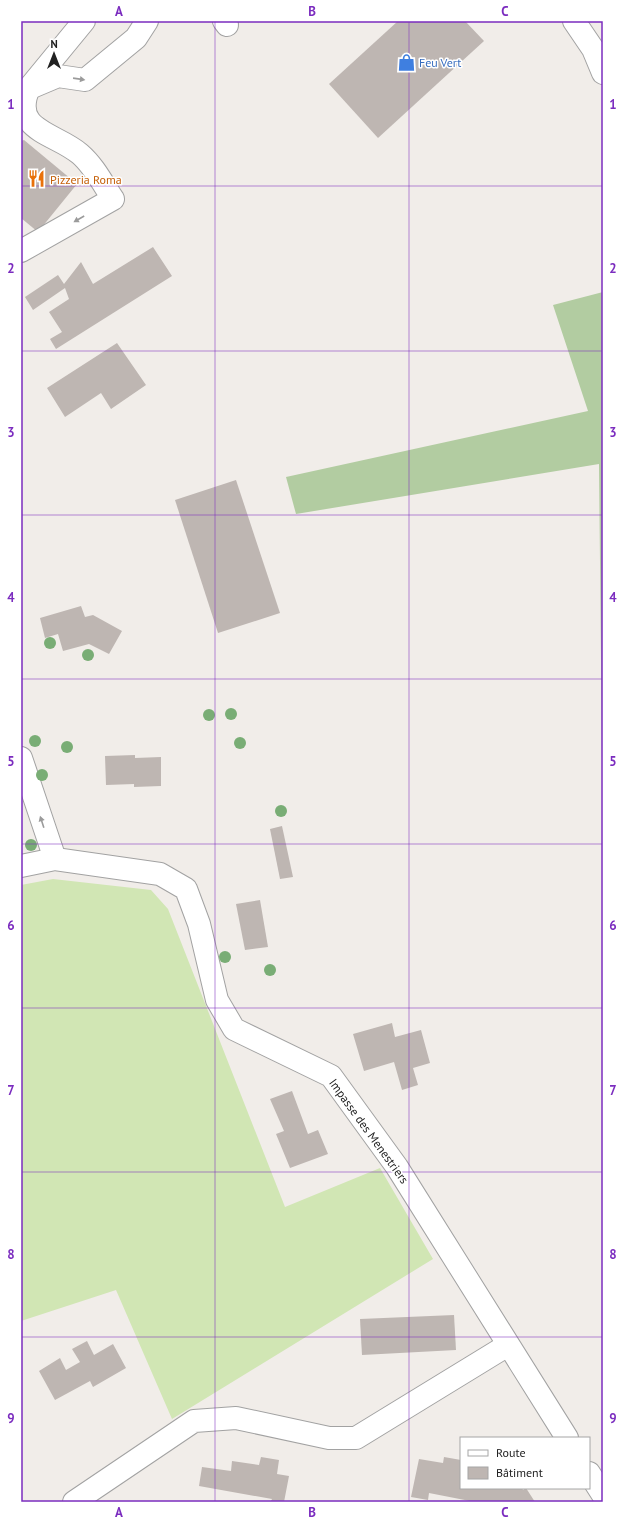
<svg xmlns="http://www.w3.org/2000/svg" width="624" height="1523" viewBox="0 0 624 1523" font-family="'PT Sans',sans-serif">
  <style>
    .grass { fill: #d1e6b4 }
    .forest { fill: #b2cca1 }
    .building { fill: #beb6b2 }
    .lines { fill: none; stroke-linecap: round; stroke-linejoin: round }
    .minor-casing { stroke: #a2a2a2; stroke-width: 24 }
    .minor { stroke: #fff; stroke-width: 22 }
    .tree { fill: #79ad75 }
    .oneway { fill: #9b9b9b }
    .grid { fill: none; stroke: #7b2cbf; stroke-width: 1; stroke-opacity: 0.55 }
    .labels { text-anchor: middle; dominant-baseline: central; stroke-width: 3; stroke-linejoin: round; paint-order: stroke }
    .shop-label { font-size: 12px; fill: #366cbe; stroke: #fff; text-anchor: start }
    .food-label { font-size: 12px; fill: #c56008; stroke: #fff; text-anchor: start }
    .street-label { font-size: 12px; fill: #212121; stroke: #fff }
    .neatline { fill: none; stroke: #7b2cbf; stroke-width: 1.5 }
    .grid-label { font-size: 13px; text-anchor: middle; font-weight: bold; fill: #7b2cbf }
  </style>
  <rect width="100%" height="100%" fill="#f1ede9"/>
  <!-- grass -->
  <path class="grass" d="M53,879L151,890L168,909L285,1207L380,1168L433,1259L172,1419L116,1290L21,1321V885Z"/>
  <!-- forest -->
  <path class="forest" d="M603,292V856L599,464L296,514L286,477L588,411L553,305Z"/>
  <!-- building -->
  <g class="building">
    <path d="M398,21H465L484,41L378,138L329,84Z"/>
    <path d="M24,140L77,184L38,232L21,218V141Z"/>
    <path d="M153,247L172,276L56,349L50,339L62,332L49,312L69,299L65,288L33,310L25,297L58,275L64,284L81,262L93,284Z"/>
    <path d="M117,343L146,385L111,409L101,393L65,417L47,388Z"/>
    <path d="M236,480L280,613L218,633L175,500Z"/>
    <path d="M81,606L85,617L93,615L122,631L109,654L89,644L63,651L58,634L45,638L40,618Z"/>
    <path d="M135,755V758L161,757V786L134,787V784L106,785L105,756Z"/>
    <path d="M282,826L293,877L280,879L270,829Z"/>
    <path d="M260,900L268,947L245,950L236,904Z"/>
    <path d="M392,1023L395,1037L421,1030L430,1063L413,1068L418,1085L402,1090L394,1062L364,1071L353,1034Z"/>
    <path d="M292,1091L308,1134L318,1130L328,1154L290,1168L276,1134L284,1131L270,1099Z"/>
    <path d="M454,1315L456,1350L362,1355L360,1319Z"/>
    <path d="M87,1341L94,1355L113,1344L126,1368L93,1387L90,1381L55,1400L39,1371L60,1358L66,1370L80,1362L72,1349Z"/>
    <path d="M261,1457L279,1460L277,1474L289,1476L284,1502L271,1501L272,1499L199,1486L202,1467L231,1471L232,1461L259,1465Z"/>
    <path d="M444,1457L461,1460V1488H522L523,1490L526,1488L535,1502H475L429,1493L428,1500L411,1497L419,1459L443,1463Z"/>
  </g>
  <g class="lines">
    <defs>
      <g id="minor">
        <path d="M224,21L227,25"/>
        <path d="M574,21L593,49L603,73"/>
        <path d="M32,87L58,76L85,80L136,38L147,21"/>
        <path d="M21,251L113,199C103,184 94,166 80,154C56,133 10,131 29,88L84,21"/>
        <path d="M21,758L55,859"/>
        <path d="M21,866L55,859L160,874L186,889L199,924L217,1000L234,1029L331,1076L397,1167L567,1438"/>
        <path d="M589,1473L603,1495"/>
        <path d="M74,1502L194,1421L236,1418L329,1438H356L508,1345"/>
      </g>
    </defs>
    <!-- minor casing -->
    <use href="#minor" class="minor-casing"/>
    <!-- minor -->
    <use href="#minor" class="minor"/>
  </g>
  <!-- trees -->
  <g class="tree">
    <circle cx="50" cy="643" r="6"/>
    <circle cx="88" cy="655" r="6"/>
    <circle cx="231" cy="714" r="6"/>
    <circle cx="209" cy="715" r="6"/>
    <circle cx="35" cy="741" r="6"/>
    <circle cx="240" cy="743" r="6"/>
    <circle cx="67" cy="747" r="6"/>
    <circle cx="42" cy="775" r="6"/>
    <circle cx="281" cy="811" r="6"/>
    <circle cx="31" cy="845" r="6"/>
    <circle cx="225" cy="957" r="6"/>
    <circle cx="270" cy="970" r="6"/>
  </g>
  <!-- one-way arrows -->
  <defs><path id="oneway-solid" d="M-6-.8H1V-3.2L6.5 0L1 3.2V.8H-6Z"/></defs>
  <g class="oneway">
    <use href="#oneway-solid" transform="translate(79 79) rotate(8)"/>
    <use href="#oneway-solid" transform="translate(79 219) rotate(150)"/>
    <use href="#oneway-solid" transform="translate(42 822) rotate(-108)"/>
  </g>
  <!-- grid -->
  <path class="grid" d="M215,21V1502M409,21V1502M21,186H603M21,351H603M21,515H603M21,679H603M21,844H603M21,1008H603M21,1172H603M21,1337H603"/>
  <!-- icons -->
  <defs>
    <symbol id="shop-bare" viewBox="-9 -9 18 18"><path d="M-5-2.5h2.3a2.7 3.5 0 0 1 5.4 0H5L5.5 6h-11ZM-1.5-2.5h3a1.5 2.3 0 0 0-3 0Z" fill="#3f7fe0" stroke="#fff" stroke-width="2.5" paint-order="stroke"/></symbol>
    <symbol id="restaurant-bare" viewBox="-9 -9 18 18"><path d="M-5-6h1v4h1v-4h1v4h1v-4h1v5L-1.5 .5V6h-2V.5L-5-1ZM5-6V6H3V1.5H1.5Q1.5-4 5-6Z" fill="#e8710a" stroke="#fff" stroke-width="2.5" paint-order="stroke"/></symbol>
  </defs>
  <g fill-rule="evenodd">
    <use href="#shop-bare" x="394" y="50" width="25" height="25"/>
    <use href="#restaurant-bare" x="24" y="166" width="25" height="25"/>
  </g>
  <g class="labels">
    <!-- shop labels -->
    <g class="shop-label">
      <text x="419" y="62">Feu Vert</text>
    </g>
    <!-- food labels -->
    <g class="food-label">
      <text x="50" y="179">Pizzeria Roma</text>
    </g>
    <!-- street labels -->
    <g class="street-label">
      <text transform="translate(369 1131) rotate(54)">Impasse des Menestriers</text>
    </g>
  </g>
  <!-- border -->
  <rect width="624" height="1523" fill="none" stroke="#ffffff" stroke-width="44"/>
  <!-- legend -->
  <rect x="460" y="1437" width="130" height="52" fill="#ffffff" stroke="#a6a6a6"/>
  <rect x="468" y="1450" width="20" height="6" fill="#ffffff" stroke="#a6a6a6"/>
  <text x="496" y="1457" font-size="12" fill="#212121">Route</text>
  <rect x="468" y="1467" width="20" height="12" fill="#beb6b2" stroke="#a6a6a6"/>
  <text x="496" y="1477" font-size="12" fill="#212121">Bâtiment</text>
  <!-- north arrow -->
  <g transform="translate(54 54)" stroke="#ffffff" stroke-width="3" paint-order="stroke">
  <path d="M0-3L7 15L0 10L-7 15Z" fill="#212121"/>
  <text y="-6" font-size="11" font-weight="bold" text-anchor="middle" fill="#212121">N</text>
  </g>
  <rect x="22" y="22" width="580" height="1479" class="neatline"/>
  <g class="grid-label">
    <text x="119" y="16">A</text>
    <text x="312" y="16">B</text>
    <text x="505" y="16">C</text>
    <text x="11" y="109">1</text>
    <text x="613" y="109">1</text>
    <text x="11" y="273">2</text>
    <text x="613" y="273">2</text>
    <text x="11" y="437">3</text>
    <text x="613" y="437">3</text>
    <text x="11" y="602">4</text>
    <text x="613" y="602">4</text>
    <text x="11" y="766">5</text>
    <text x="613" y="766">5</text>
    <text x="11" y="930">6</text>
    <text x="613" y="930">6</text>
    <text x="11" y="1095">7</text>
    <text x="613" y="1095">7</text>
    <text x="11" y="1259">8</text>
    <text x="613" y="1259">8</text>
    <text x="11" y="1423">9</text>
    <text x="613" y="1423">9</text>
    <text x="119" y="1517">A</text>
    <text x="312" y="1517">B</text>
    <text x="505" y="1517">C</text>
  </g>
</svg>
